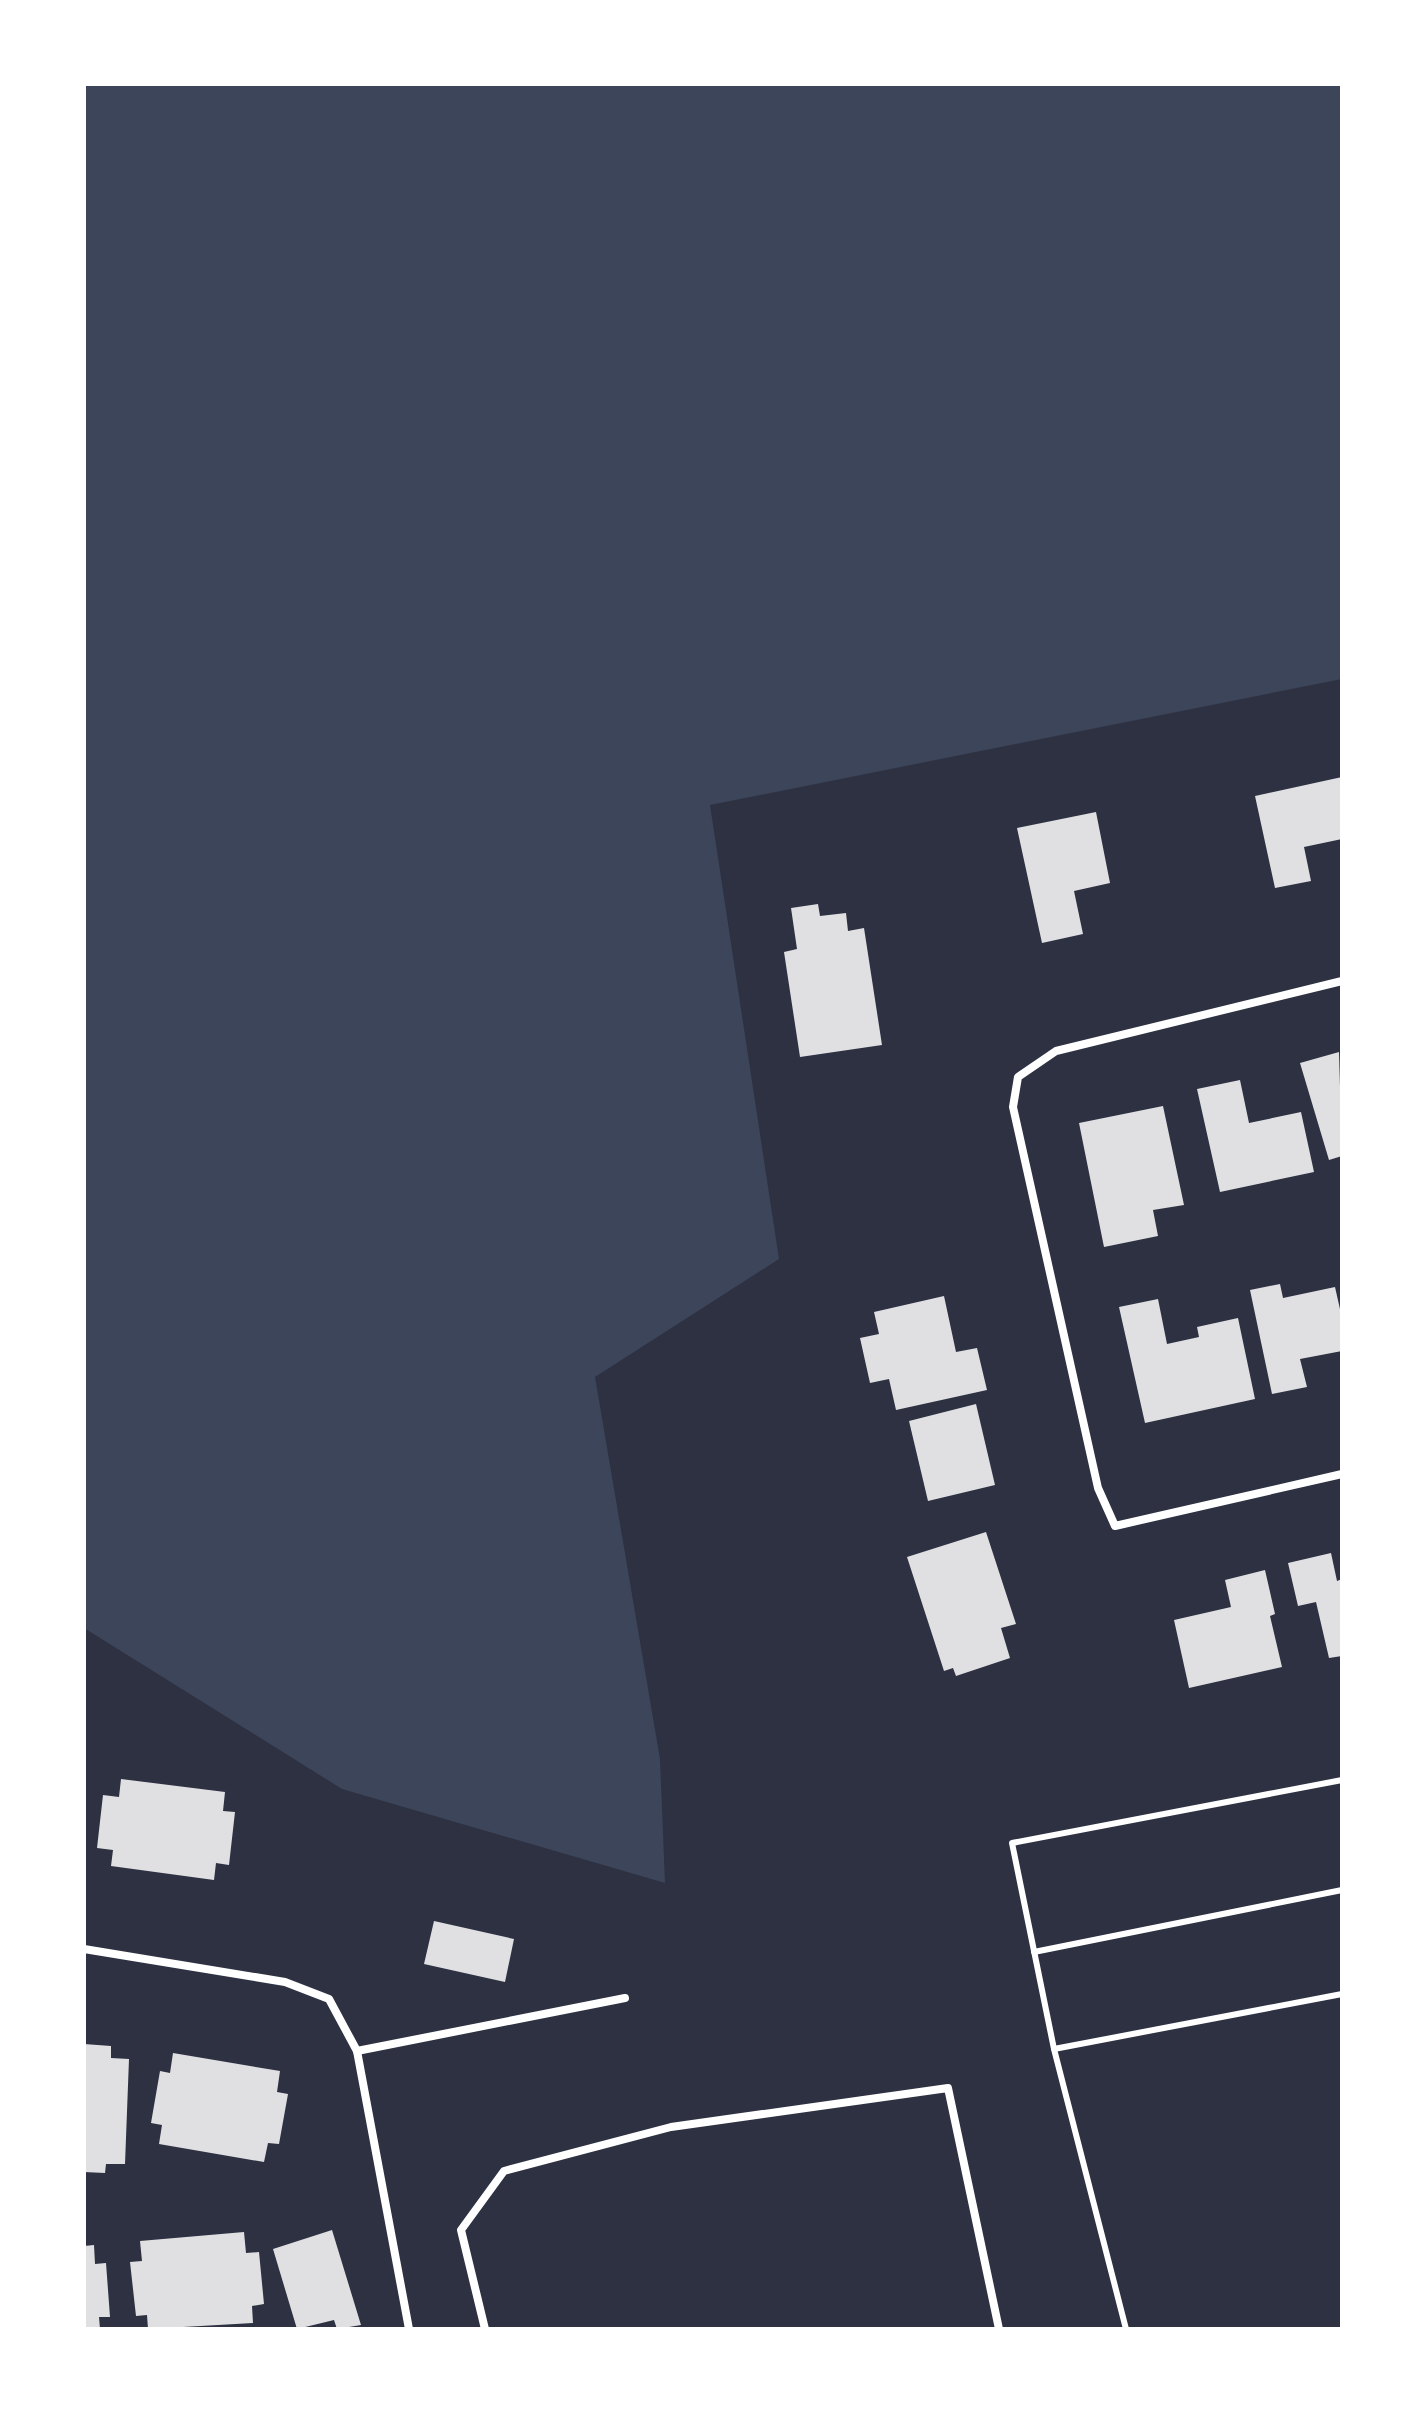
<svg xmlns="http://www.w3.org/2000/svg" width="1426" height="2413" viewBox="0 0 1426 2413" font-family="'Exo 2',sans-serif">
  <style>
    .green { fill: #3c4559 }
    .building { fill: #e0e0e3 }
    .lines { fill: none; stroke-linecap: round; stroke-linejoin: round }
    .service { stroke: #fff; stroke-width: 6 }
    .minor { stroke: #fff; stroke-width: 8 }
  </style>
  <rect width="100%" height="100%" fill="#2d3142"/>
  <!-- green -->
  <path class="green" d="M84,84H1342V679L710,805L779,1259L595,1377L660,1759L665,1883L342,1789L84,1628Z"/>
  <!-- building -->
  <g class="building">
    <path d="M1342,777V839L1304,847L1311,881L1275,888L1255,796Z"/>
    <path d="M1096,812L1110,883L1074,891L1083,934L1042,943L1017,828Z"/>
    <path d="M818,904L820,916L846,913L848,931L864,928L882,1045L800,1057L784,952L797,949L791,908Z"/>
    <path d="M1339,1052L1342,1156L1329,1160L1300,1063Z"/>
    <path d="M1240,1080L1249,1123L1301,1112L1314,1172L1220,1192L1197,1089Z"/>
    <path d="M1163,1106L1184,1205L1153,1210L1158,1236L1104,1247L1079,1123Z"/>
    <path d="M1280,1284L1283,1298L1335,1287L1342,1318V1351L1300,1359L1307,1387L1272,1394L1250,1290Z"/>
    <path d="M944,1296L956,1352L977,1348L987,1390L896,1410L889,1379L870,1383L860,1338L879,1334L874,1312Z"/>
    <path d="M1158,1299L1167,1344L1199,1337L1197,1327L1238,1318L1255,1399L1145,1423L1119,1307Z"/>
    <path d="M976,1404L995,1485L928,1501L909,1421Z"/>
    <path d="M986,1532L1016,1624L1001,1628L1010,1658L956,1676L953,1668L944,1671L907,1557Z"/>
    <path d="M1331,1553L1337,1581L1342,1579V1656L1329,1658L1316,1602L1298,1606L1288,1563Z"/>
    <path d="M1265,1570L1275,1614L1270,1616L1282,1667L1189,1688L1174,1620L1231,1607L1225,1580Z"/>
    <path d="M121,1779L225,1792L223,1811L235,1812L229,1865L216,1863L214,1880L111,1866L113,1850L97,1848L103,1795L119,1797Z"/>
    <path d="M434,1921L514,1939L505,1982L424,1964Z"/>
    <path d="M84,2044L111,2046V2058L129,2059L125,2164H106L105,2173L84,2172Z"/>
    <path d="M173,2053L280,2071L277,2092L288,2094L279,2144L268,2143L264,2162L159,2144L162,2125L151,2123L160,2071L170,2073Z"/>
    <path d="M332,2230L361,2325L337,2329L334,2320L297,2329L273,2249Z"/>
    <path d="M244,2232L246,2253L259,2252L264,2304L252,2306L253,2323L148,2329L147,2315L136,2316L130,2262L142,2261L140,2241Z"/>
    <path d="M94,2245L95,2264L106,2263L110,2317H99L100,2329H84V2246Z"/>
  </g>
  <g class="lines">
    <!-- service -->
    <g class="service">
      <path d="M1034,1952L1342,1890"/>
      <path d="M1054,2049L1012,1843L1342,1780"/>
      <path d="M1126,2329L1054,2049L1342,1994"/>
    </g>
    <!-- minor -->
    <g class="minor">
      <path d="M1342,981L1056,1051L1018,1077L1013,1107L1098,1488L1115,1526L1342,1474"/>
      <path d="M84,1949L285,1982L329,1999L357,2051L409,2329"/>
      <path d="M357,2051L625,1998"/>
      <path d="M485,2329L461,2230L504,2171L671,2127L948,2088L999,2329"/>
    </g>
  </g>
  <!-- border -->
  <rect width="1426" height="2413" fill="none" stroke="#ffffff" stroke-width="172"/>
</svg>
